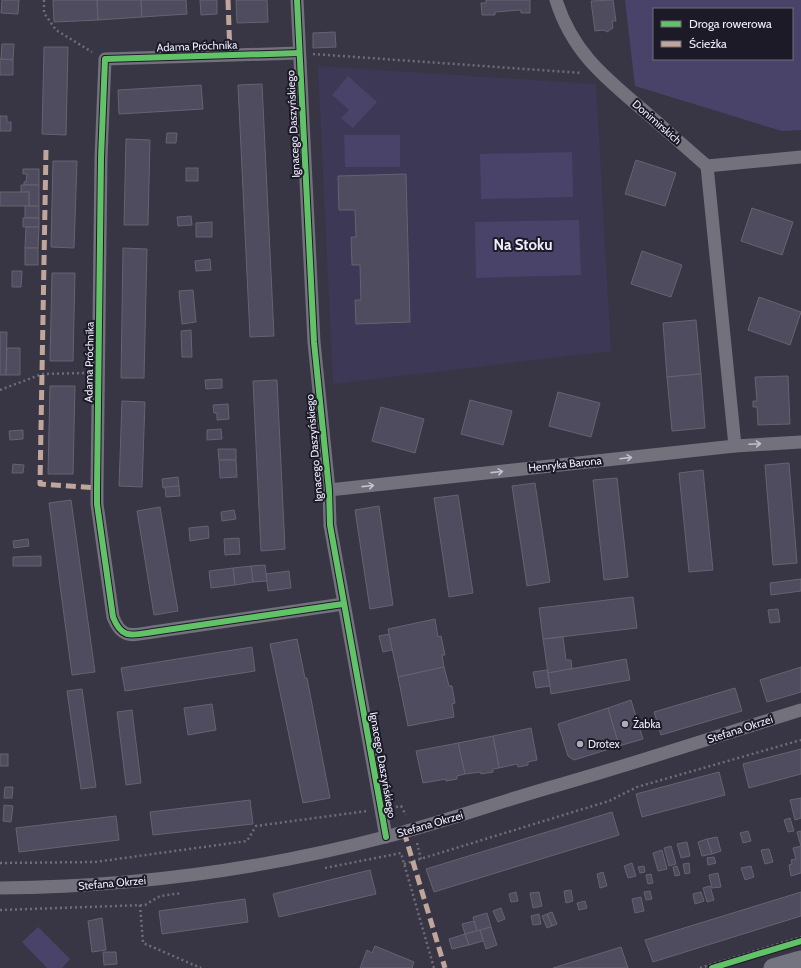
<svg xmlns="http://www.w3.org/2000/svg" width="801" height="968" viewBox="0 0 801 968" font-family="Cabin,sans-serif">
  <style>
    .built { fill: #3c3855 }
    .green { fill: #494369; fill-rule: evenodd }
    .building { fill: #504c5f; stroke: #65636f }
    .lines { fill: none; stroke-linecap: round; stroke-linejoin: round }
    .path { stroke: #6f6d78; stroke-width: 2.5; stroke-dasharray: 2 3; stroke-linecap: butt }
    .minor { stroke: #72717c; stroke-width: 13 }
    .secondary { stroke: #747380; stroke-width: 19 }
    .quiet { stroke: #c0a59a; stroke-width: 5; stroke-dasharray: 10 5; stroke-linecap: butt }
    .cycleway-casing { stroke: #1c1a26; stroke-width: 8 }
    .cycleway { stroke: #61c268; stroke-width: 6 }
    .oneway { stroke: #c3c1d0 }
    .poi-dot { fill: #aeacbc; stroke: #1c1a26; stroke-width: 1.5 }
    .labels { text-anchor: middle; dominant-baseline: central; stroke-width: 4; stroke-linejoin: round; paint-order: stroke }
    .street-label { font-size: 11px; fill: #eeecfd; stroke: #1c1a26 }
    .poi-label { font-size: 11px; fill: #eeecfd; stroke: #1c1a26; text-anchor: start }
    .district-label { font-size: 15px; font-weight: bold; fill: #eeecfd; stroke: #1c1a26 }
  </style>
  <rect width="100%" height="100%" fill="#383644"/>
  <!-- built -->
  <path class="built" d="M318,66L596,84L611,351L333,384Z"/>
  <!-- green -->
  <g class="green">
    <path d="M625,0H801V130L782,131L635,86ZM654,9H792V59H654Z"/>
    <path d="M348,76L377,102L353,128L341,118L349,110L332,95Z"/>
    <path d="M344,135H400V167H345Z"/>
    <path d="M572,152L573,197L481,199L480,154Z"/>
    <path d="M579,220L581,275L476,278L475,222Z"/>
    <path d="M38,927L70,959L62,968H47L22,942Z"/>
  </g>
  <!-- building -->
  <g class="building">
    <path d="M2,0H19L18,14L1,13Z"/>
    <path d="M53,0H97L98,20L54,22Z"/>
    <path d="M97,0H141L142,17L98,20Z"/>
    <path d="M141,0H186L187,14L142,17Z"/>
    <path d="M200,0H217V14L201,15Z"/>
    <path d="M236,0H267L268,22L237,23Z"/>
    <path d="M486,0H530V13H521V10L495,12V15H482L481,3H486Z"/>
    <path d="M613,0L616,21H612L613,28L607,32L604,30L595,31L591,1Z"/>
    <path d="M335,32L336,47L313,48V33Z"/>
    <path d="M2,44H14L13,60L1,59Z"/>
    <path d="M44,47H68L66,135L42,134Z"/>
    <path d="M0,59L13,60V75H0Z"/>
    <path d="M262,84L274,336L250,337L238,85Z"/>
    <path d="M201,85L203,109L119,114L118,90Z"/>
    <path d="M0,116H7V122H11V131H0Z"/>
    <path d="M167,133H177L176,143H166Z"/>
    <path d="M126,139L150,140L148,225H124Z"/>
    <path d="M636,160L676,173L665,206L625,194Z"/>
    <path d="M53,161H77L74,248L51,247Z"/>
    <rect x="186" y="168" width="12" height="13"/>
    <path d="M23,169H39V185H24V182H26L27,174H23Z"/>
    <path d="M406,174L410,322L356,324L355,300H361L360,265H352L351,237H356L355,210H339L338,176Z"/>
    <path d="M21,185H39V206H29V192H21Z"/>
    <rect x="0" y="192" width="29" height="14"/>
    <rect x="25" y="206" width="14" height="12"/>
    <path d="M752,208L793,222L782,255L741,241Z"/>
    <path d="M191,216L192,225L178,226L177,217Z"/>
    <rect x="23" y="218" width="16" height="9"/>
    <path d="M212,222V237H196V223Z"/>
    <path d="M26,227H39L38,248H25Z"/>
    <rect x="25" y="248" width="13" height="17"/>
    <path d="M123,248L147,249L144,378H121Z"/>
    <path d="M642,251L682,265L671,297L631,284Z"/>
    <path d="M210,259L211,270L196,271L195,261Z"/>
    <path d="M12,271H22L21,287H12Z"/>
    <path d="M52,273H75L73,361H50Z"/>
    <path d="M193,290L196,322L182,324L179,291Z"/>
    <path d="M759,297L801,312L790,345L748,330Z"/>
    <path d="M696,320L701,374L667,377L663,323Z"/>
    <path d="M191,330L192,357H182L181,331Z"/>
    <path d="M0,332H7L6,375H0Z"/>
    <path d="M7,348H20V375H6Z"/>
    <path d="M701,374L705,428L672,431L667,377Z"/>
    <path d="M788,376L790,424L758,425L757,407H753V401H757L755,377Z"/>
    <path d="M222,379V388L206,389L205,380Z"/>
    <path d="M277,380L285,549L261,551L253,381Z"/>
    <path d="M50,386H75L73,474H48Z"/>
    <path d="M558,392L600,403L591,437L549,426Z"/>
    <path d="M470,400L512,411L503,445L461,434Z"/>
    <path d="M122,401L145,402L142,487L119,486Z"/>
    <path d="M228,404L229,419L217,420V413H214L213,405Z"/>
    <path d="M381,407L424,419L415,453L372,441Z"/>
    <path d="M221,429L222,439L207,440V430Z"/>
    <path d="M23,430V439L10,440L9,431Z"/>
    <path d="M218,449H236V460H219Z"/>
    <path d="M219,460H236L237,477L220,478Z"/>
    <path d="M789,463L797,563L773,565L765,465Z"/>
    <path d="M13,464L24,465L23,473H12Z"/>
    <path d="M703,470L713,570L689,572L679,473Z"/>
    <path d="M178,477L179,486L163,488L162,479Z"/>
    <path d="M617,478L628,577L604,580L593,480Z"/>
    <path d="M535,483L550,582L527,586L512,486Z"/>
    <path d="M179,486L180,496L166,497L165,487Z"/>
    <path d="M458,495L473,593L449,597L434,498Z"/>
    <path d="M71,500L95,672L72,675L49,503Z"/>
    <path d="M379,506L393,605L370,609L355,510Z"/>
    <path d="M160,507L178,611L154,615L137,511Z"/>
    <path d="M234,510L236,519L222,521L221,512Z"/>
    <path d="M208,526L209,538L190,541L189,528Z"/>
    <path d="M239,538L240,554L225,555L224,539Z"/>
    <path d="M28,539L29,546L14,548L13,541Z"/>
    <path d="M41,556V566H13V557Z"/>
    <path d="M265,565L267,581L253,582L251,566Z"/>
    <path d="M251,566L253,582L235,585L233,568Z"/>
    <path d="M233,568L235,585L211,588L209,571Z"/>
    <path d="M289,571L291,588L268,591L266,574Z"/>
    <path d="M801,579V591L771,595L770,583Z"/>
    <path d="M633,597L637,628L543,639L539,608Z"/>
    <path d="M778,609L780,622L770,623L768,610Z"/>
    <path d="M435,619L438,637L441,636L445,655H442L444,667L398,677L388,629Z"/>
    <path d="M389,634L392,650L383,652L379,636Z"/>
    <path d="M563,637L566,660H571L572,669L548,673L543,639Z"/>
    <path d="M297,639L305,678H307L330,798L303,803L270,644Z"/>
    <path d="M252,647L255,671L125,691L121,668Z"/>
    <path d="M626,659L630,680L551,694L548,673Z"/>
    <path d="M444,667L449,686H452L455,703L452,704L454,717L408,726L398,677Z"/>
    <path d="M801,667V692L767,702L760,680Z"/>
    <path d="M547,670L550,686L536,688L533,672Z"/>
    <path d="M735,688L742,711L661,735L654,712Z"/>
    <path d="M82,689L96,787L81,789L67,691Z"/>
    <path d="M631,700L643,739L619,746L608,708Z"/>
    <path d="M212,704L216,730L188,735L184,708Z"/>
    <path d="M608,708L619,746L574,760L568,756L558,724Z"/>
    <path d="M132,710L141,783L126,785L117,712Z"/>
    <path d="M531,728L537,760L528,762V765L518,767L517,764L499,768L493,736Z"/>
    <path d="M493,736L499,768L493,769V772L481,774V772L465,774L458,743Z"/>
    <path d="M458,743L465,774L457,776V779L446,781V779L423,783L416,751Z"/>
    <path d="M801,749V774L749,788L743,764Z"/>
    <rect x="0" y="754" width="8" height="12"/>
    <path d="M719,772L725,795L642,817L636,794Z"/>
    <path d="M5,787H13L12,798H4Z"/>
    <path d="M801,798V818L795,820L790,800Z"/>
    <path d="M250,800L253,824L153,835L150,812Z"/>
    <path d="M4,805L13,806L11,822L3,821Z"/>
    <path d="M612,812L619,835L434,892L426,869Z"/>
    <path d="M116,816L119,840L19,852L16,828Z"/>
    <path d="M790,818L794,831L788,832L784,820Z"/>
    <path d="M748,831L751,841L743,843L740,833Z"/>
    <path d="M801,831V846L797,832Z"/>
    <path d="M717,837L721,851L712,854L707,839Z"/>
    <path d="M707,839L712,854L702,856L698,842Z"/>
    <path d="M687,842L690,856L681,858L677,844Z"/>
    <path d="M671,846L676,864L669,866L664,848Z"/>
    <path d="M801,846V873L791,876L789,865L792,864L791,860L796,859L793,848Z"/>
    <path d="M769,849L773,862L765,864L761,850Z"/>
    <path d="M662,850L667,869L658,871L653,853Z"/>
    <path d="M714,857L716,863L708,865L707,858Z"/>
    <path d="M632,863L636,876L628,878L624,866Z"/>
    <path d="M689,863L690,873L685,874L683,864Z"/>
    <path d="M644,866L645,872L640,873L638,867Z"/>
    <path d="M677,866L680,875L675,876L673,867Z"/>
    <path d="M751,866L754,877L745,880L741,868Z"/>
    <path d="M370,870L376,894L279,917L273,894Z"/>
    <path d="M603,872L607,886L600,888L597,874Z"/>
    <path d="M718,873L721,887L712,888L709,875Z"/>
    <path d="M651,874L653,883L648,884L646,875Z"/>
    <path d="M710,886L714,900L707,902L703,888Z"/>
    <path d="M571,890L573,901L566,903L564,891Z"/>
    <path d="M650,891L652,899L646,900L644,892Z"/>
    <path d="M516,892L518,901L511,902L509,894Z"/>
    <path d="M539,892L542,906L533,908L530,893Z"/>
    <path d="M701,892L704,901L695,904L693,894Z"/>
    <path d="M801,892V916L653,962L645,940Z"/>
    <path d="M641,897L644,911L635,913L632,899Z"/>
    <path d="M245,899L248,922L162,934L159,911Z"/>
    <path d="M585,901L587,908L579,910L577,903Z"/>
    <path d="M501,908L505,919L498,922L493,911Z"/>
    <path d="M552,912L557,924L552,926L547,914Z"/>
    <path d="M487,913L491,927L477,931L473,917Z"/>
    <path d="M539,914L541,924L533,925L531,916Z"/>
    <path d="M547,914L552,926L547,928L542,916Z"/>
    <path d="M102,918L106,950L92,952L88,921Z"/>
    <path d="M474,921L477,931L465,934L462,924Z"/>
    <path d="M491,927L497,945L486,949L480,930Z"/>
    <path d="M480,930L483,941L469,945L465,934Z"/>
    <path d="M465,934L469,945L452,949L449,939Z"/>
    <path d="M375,946L414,962L412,968H360L367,950L372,953Z"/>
    <path d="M621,947L628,968H553Z"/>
    <path d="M103,952H116L117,964L104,965Z"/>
  </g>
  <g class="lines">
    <!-- path -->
    <g class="path">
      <path d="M44,0V13L56,30L92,52"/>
      <path d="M313,54L582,73"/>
      <path d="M0,390L42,374L84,373"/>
      <path d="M396,807L401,806L406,815"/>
      <path d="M417,843L421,859"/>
      <path d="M0,863L95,862L247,841L256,826L367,811"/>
      <path d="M404,864L609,801L637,787L801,740"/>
      <path d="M325,868L401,853L434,968"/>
      <path d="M140,905L143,943L201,968"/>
      <path d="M0,910L145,905L160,896L182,893"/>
      <path d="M700,968L801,937"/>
    </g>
    <!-- minor -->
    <g class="minor">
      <path d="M297,0L314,342L329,490L330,525L386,837"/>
      <path d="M556,0C572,51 603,76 642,109C664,128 685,147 707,166L801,157"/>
      <path d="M299,53L105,59L101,158L97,488V504L113,617C122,640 132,635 153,632L343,604"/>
      <path d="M707,166L735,446"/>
      <path d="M329,490L735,446L801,442"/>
      <path d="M0,888C129,887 260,870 385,837C440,823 493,804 548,788C633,764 717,736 801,710"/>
    </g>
    <!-- secondary -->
    <path class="secondary" d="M773,968L801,960"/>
    <!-- quiet -->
    <g class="quiet">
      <path d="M228,0L230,55"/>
      <path d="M46,150L40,484L97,488"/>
      <path d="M404,832L445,968"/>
    </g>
    <defs>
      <g id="cycleway">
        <path d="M297,0L314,342L329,490L330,525L386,837"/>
        <path d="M299,53L105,59L101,158L97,488V504L113,617C122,640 132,635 153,632L343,604"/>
        <path d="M712,968L801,941"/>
      </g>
    </defs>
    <!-- cycleway casing -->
    <use href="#cycleway" class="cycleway-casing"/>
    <!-- cycleway -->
    <use href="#cycleway" class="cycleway"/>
  </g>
  <!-- one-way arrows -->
  <defs><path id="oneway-shaft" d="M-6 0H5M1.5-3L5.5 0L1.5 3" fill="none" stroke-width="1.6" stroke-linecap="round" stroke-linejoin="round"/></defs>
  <g class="oneway">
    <use href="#oneway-shaft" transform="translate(755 444) rotate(-3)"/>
    <use href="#oneway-shaft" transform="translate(626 458) rotate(-7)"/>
    <use href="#oneway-shaft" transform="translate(497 472) rotate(-6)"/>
    <use href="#oneway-shaft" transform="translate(368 486) rotate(-6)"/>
  </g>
  <!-- markers -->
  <g class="poi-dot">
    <circle cx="625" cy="724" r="4"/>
    <circle cx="580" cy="744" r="4"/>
  </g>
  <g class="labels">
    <!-- street labels -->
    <g class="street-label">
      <text transform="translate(197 46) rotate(-2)">Adama Próchnika</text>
      <text transform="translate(657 122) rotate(41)">Donimirskich</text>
      <text transform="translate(293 124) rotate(-93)">Ignacego Daszyńskiego</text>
      <text transform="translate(89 362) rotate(-89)">Adama Próchnika</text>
      <text transform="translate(314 448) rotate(-95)">Ignacego Daszyńskiego</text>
      <text transform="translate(565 464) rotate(-6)">Henryka Barona</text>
      <text transform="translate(740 729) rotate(-18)">Stefana Okrzei</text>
      <text transform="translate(383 765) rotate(80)">Ignacego Daszyńskiego</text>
      <text transform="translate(430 824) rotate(-16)">Stefana Okrzei</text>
      <text transform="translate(112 883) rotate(-5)">Stefana Okrzei</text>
    </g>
    <!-- poi labels -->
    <g class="poi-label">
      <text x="633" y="724">Żabka</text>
      <text x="588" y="744">Drotex</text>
    </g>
    <!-- district labels -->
    <g class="district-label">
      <text x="523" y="245">Na Stoku</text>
    </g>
  </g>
  <!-- legend -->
  <rect x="653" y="8" width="140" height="52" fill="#1c1a26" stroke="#706e7c"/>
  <rect x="661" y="21" width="20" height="6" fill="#61c268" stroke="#706e7c"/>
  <text x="689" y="28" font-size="12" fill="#eeecfd">Droga rowerowa</text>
  <rect x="661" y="41" width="20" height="6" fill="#c0a59a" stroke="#706e7c"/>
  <text x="689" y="48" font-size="12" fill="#eeecfd">Ścieżka</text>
</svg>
